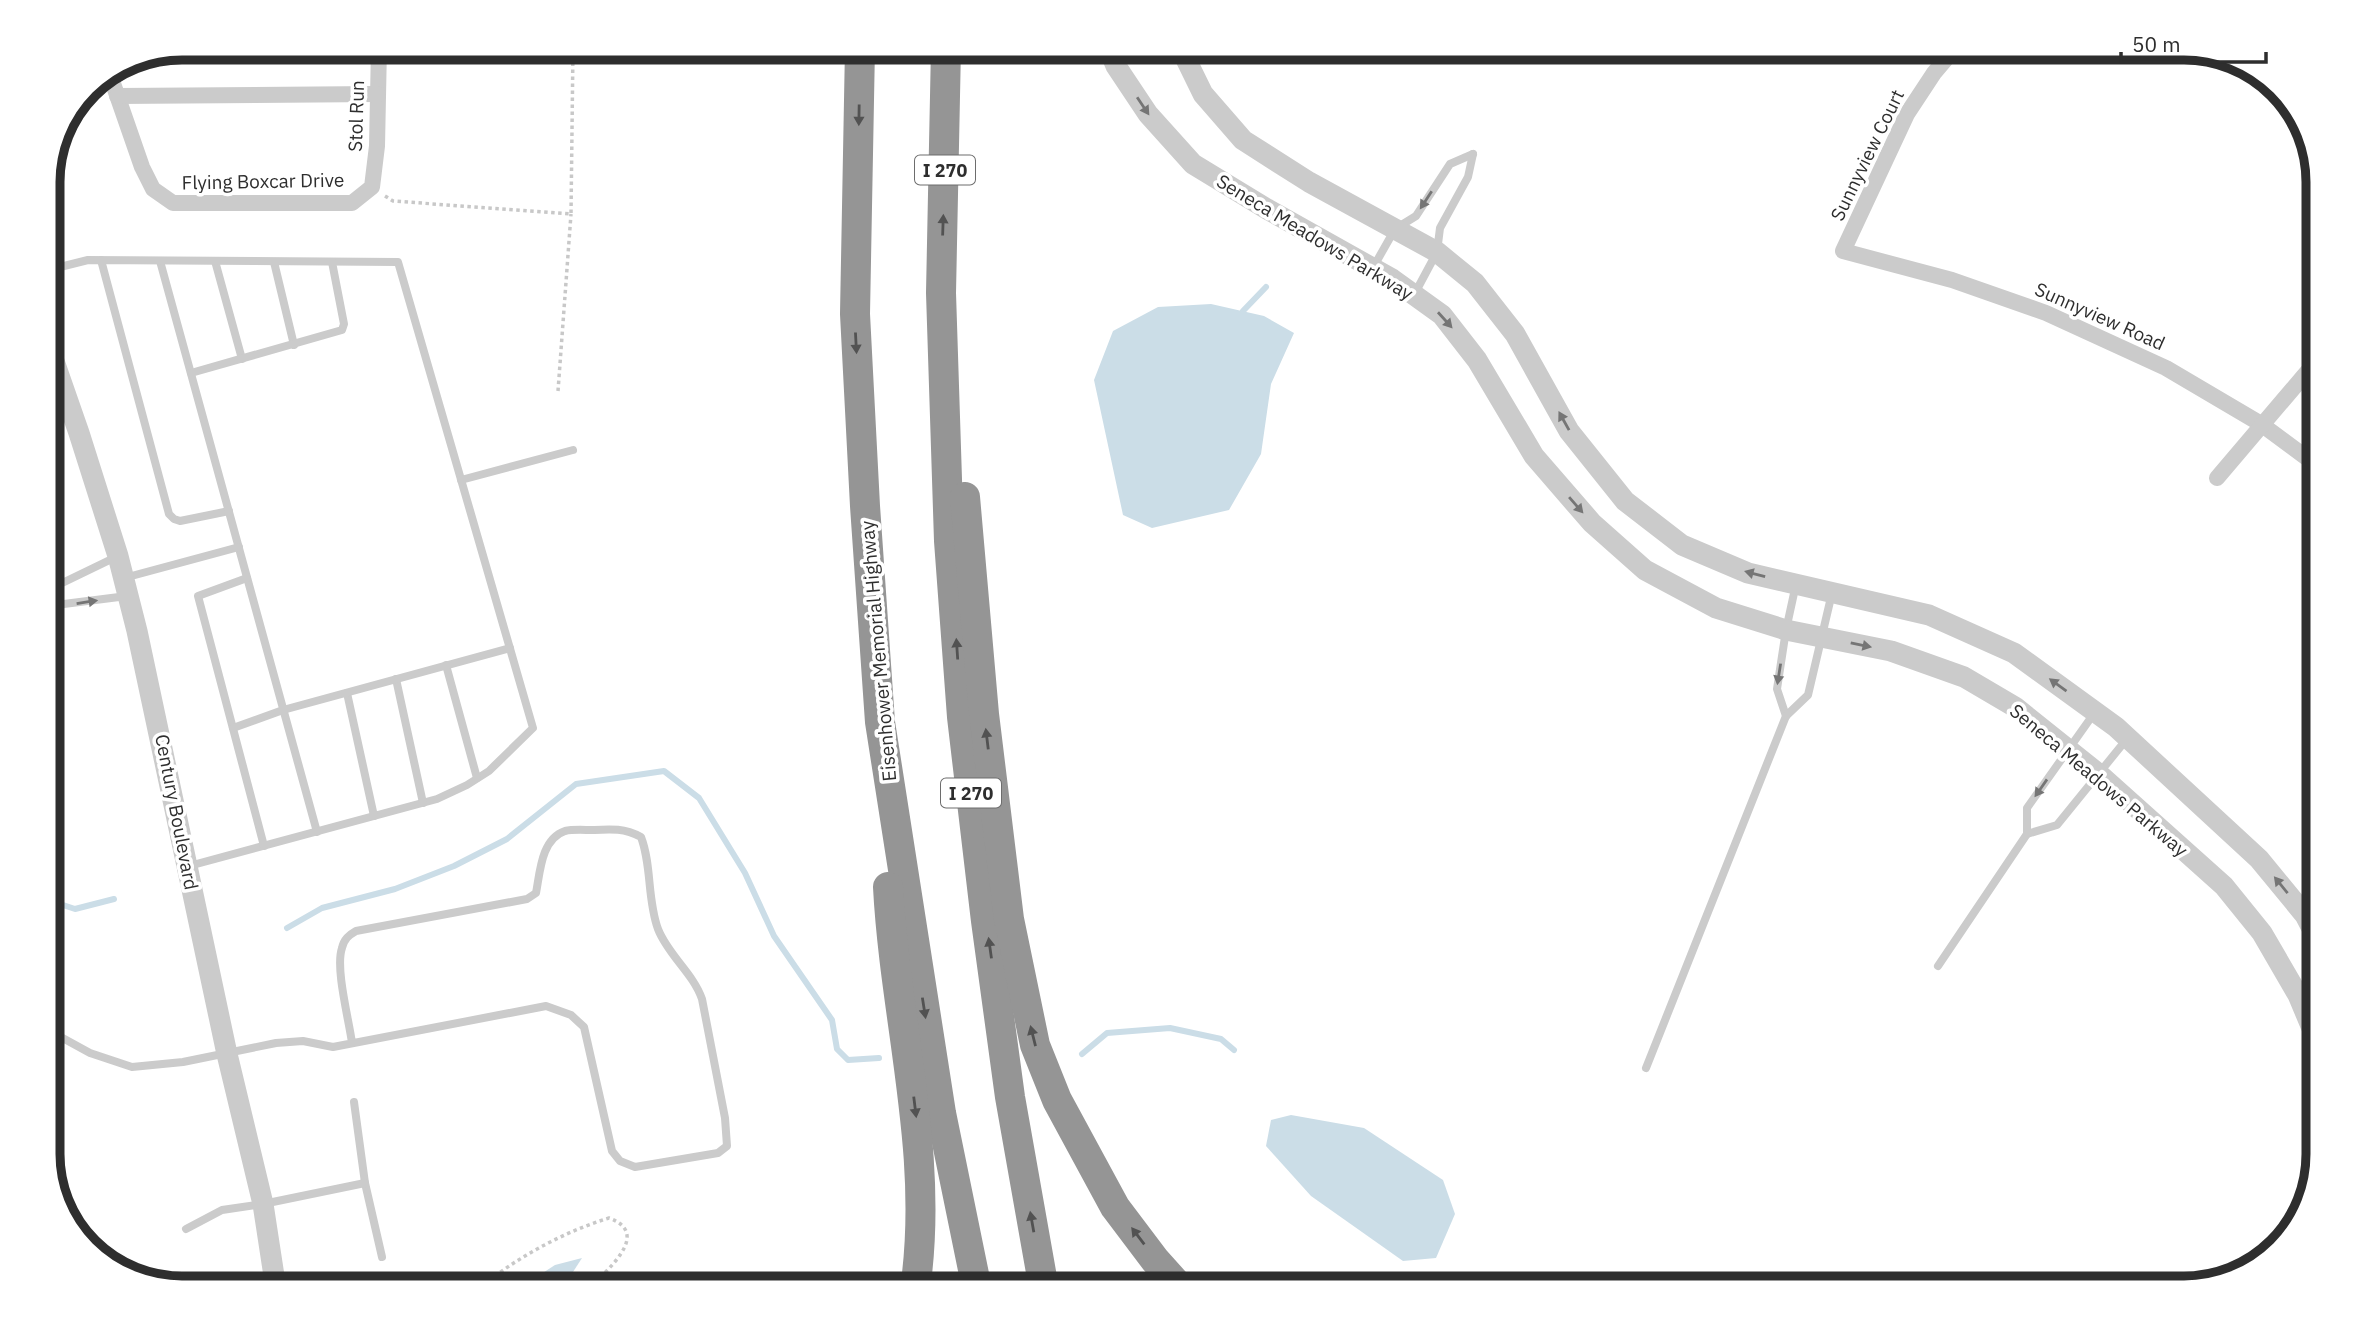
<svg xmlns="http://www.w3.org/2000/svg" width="2366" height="1336" viewBox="0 0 2366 1336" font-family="'IBM Plex Sans',sans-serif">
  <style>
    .water { fill: #cbdde7 }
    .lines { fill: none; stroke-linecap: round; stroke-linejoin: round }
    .stream { stroke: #cbdde7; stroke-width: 6 }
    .path { stroke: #c8c8c8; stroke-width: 3.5; stroke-dasharray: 3.5 3.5; stroke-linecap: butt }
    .service { stroke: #cbcbcb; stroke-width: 8 }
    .minor { stroke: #cbcbcb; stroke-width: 16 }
    .tertiary { stroke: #cbcbcb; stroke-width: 21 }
    .motorway { stroke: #959595; stroke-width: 30 }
    .oneway { fill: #757575 }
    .oneway2 { fill: #525252 }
    .labels { text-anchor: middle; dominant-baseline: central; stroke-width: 7; stroke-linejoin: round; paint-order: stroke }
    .shield { fill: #fff; stroke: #6d6d6d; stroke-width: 2 }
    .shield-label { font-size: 18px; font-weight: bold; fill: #2e2e2e }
    .street-label { font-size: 19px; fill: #2e2e2e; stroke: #fff }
    .rim { fill: none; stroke: #2e2e2e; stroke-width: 9 }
  </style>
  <rect width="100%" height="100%" fill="#fff"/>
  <!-- water -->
  <g class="water">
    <path d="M1211,304L1264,316L1294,333L1271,384L1261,454L1229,510L1152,528L1123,515L1094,380L1113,331L1158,307Z"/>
    <path d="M1291,1115L1364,1128L1443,1180L1455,1214L1436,1258L1403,1261L1311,1196L1266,1146L1271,1120Z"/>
    <path d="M582,1258L562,1289H518L555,1265Z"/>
  </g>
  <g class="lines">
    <!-- stream -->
    <g class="stream">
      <path d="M1243,311L1266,287"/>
      <path d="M48,903V900L75,909L114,899"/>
      <path d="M287,928L322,908L395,889L454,866L507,839L576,784L664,771L699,798L745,873L774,936L832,1020L837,1049L848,1060L879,1058"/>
      <path d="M1082,1054L1107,1033L1170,1028L1221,1039L1234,1050"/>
    </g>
    <!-- path -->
    <g class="path">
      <path d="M385,196L393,201L571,214L573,47"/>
      <path d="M558,391L571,214"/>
      <path d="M478,1289C516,1258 563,1232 609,1218C653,1234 605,1271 589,1289"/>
    </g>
    <!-- service -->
    <g class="service">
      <path d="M101,260L169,514L174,519L180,521L229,511"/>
      <path d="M160,261L317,832"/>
      <path d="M215,261L242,359"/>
      <path d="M274,262L294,345"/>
      <path d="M1374,266L1395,229L1416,216L1450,164L1473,154"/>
      <path d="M48,270L88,260L398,262L533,728L489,771L467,785L437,799L189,866"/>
      <path d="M1414,295L1437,252L1440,228L1468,177L1473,154"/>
      <path d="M191,373L342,330L344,324L332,262"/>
      <path d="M461,480L573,450"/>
      <path d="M124,578L239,547"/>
      <path d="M247,578L198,596L264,846"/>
      <path d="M48,593L56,586L118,556"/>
      <path d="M48,606L127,596"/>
      <path d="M446,665L477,778"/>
      <path d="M396,679L423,803"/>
      <path d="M347,693L374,816"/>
      <path d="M1786,716L1777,689L1786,630L1796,584"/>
      <path d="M233,728L283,710L510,648"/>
      <path d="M2027,834L2057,825L2126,740"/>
      <path d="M1938,966L2027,834V808L2095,712"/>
      <path d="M48,1030L90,1053L132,1067L183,1062L276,1043L303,1041L333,1047L546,1006L571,1015L584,1027L612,1151L620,1161L635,1167L718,1153L727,1146L725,1118L702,999C693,973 668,955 658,929C647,899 652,866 641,837C624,828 611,829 593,830C584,830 573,829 565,831C541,839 540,873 536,893L527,899L356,931C349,935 344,939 342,948C335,968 349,1020 352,1043"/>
      <path d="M1646,1068L1786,716L1808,695L1832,593"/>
      <path d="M354,1102L365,1183L382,1257"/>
      <path d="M186,1229L222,1210L263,1204L365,1183"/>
    </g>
    <!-- minor -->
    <g class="minor">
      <path d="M1956,47L1934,73L1907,114L1843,251L1952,280L2046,313L2166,368L2261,424L2319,467"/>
      <path d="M109,72L142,167L153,189L173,203H352L372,187L377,146L379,47"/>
      <path d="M117,96L378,94"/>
      <path d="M2217,478L2319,358"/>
    </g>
    <!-- tertiary -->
    <g class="tertiary">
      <path d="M1108,47L1116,66L1148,114L1193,164L1267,209L1392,279L1442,315L1477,360L1534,456L1592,523L1645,570L1716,608L1786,630L1891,651L1964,677L2015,707L2100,775L2224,886L2262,933L2298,995L2319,1045"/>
      <path d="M1180,47L1203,94L1243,140L1309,182L1437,252L1475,283L1515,334L1569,431L1625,501L1682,545L1748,573L1929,615L2014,653L2116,727L2259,859L2305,915L2319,942"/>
      <path d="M48,344L79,433L118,556L137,631L227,1054L263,1204L276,1289"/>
    </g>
    <!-- motorway -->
    <g class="motorway">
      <path d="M860,47L855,314L865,506L880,722L941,1113L977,1289"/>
      <path d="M946,47L941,293L949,541L962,717L986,921L1010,1097L1044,1289"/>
      <path d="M965,497L984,714L1009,919L1035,1045L1057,1100L1115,1207L1155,1260L1181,1289"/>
      <path d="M888,887C895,1021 935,1154 915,1289"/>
    </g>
  </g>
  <!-- one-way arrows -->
  <defs><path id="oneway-solid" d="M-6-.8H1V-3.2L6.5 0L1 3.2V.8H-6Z" transform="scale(1.75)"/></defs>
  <g class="oneway">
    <use href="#oneway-solid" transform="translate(1143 106) rotate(56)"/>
    <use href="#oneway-solid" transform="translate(1426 200) rotate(123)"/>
    <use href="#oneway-solid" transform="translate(1445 320) rotate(48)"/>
    <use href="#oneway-solid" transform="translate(1564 421) rotate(-119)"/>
    <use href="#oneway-solid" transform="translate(1576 505) rotate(49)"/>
    <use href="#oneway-solid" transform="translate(1755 574) rotate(-165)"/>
    <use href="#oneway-solid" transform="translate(87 602) rotate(-9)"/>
    <use href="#oneway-solid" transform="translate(1861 645) rotate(12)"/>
    <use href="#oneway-solid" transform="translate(1779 674) rotate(99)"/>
    <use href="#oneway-solid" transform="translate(2058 685) rotate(-144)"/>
    <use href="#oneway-solid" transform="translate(2041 788) rotate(125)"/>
    <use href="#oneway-solid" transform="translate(2281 885) rotate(-129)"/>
  </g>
  <g class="oneway2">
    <use href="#oneway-solid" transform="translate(859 115) rotate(91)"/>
    <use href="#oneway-solid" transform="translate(943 225) rotate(-88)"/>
    <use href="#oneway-solid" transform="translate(856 343) rotate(87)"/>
    <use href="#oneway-solid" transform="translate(957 649) rotate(-94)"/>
    <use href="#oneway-solid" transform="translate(987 739) rotate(-97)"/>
    <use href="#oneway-solid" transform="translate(990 948) rotate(-98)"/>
    <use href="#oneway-solid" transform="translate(924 1008) rotate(81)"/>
    <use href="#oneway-solid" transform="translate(1033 1036) rotate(-104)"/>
    <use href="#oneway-solid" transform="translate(915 1107) rotate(83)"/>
    <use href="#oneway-solid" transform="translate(1032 1222) rotate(-100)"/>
    <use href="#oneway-solid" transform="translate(1138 1236) rotate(-127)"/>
  </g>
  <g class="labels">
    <!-- shield labels -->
    <g class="shield">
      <rect x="915" y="155.5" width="60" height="29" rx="5"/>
      <rect x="941" y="778.5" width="60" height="29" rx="5"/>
    </g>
    <g class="shield-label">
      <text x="945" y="170">I 270</text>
      <text x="971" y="793">I 270</text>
    </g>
    <!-- street labels -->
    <g class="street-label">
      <text transform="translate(356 116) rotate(-88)">Stol Run</text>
      <text transform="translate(1867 155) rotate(-64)">Sunnyview Court</text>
      <text transform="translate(263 181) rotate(-1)">Flying Boxcar Drive</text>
      <text transform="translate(1315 237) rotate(31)">Seneca Meadows Parkway</text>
      <text transform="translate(2100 316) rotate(24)">Sunnyview Road</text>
      <text transform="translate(878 651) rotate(-95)">Eisenhower Memorial Highway</text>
      <text transform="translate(2099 780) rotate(40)">Seneca Meadows Parkway</text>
      <text transform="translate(177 812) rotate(79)">Century Boulevard</text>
    </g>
  </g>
  <!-- crop -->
  <path d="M0 0H2366V1336H0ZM182 60H2184A122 122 0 0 1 2306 182V1154A122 122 0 0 1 2184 1276H182A122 122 0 0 1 60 1154V182A122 122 0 0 1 182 60Z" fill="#fff" fill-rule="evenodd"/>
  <path class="rim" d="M182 60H2184A122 122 0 0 1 2306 182V1154A122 122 0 0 1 2184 1276H182A122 122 0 0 1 60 1154V182A122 122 0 0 1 182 60Z"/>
  <!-- scale -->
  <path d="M2121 52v10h145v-10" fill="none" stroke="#2e2e2e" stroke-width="3.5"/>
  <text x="2132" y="52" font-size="21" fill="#2e2e2e" stroke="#ffffff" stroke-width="5" paint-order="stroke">50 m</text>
</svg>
